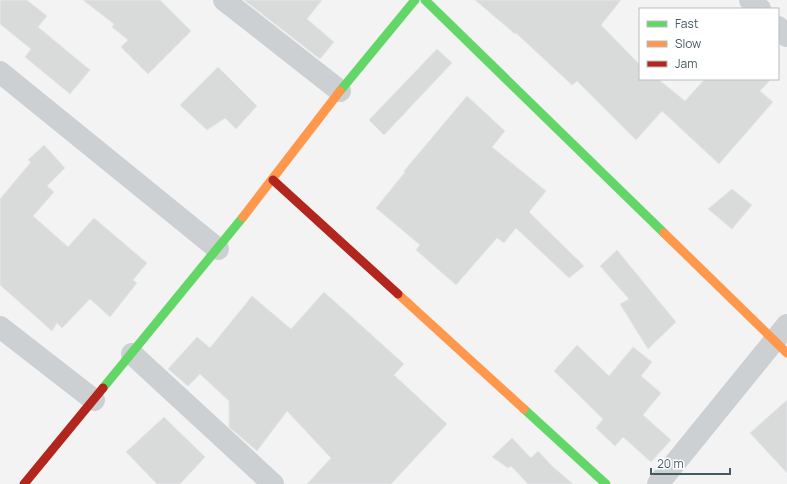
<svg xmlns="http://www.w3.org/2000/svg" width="787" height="484" viewBox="0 0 787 484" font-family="Manrope,sans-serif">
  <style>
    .building { fill: #d9dbdb; stroke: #e5e5e6 }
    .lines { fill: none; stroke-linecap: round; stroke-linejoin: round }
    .street { stroke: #ccd0d2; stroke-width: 22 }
    .fast { stroke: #63d668; stroke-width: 9 }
    .slow { stroke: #ff974d; stroke-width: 9 }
    .jam { stroke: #b3261e; stroke-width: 9 }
  </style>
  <rect width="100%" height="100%" fill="#f3f3f3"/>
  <!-- building -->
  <g class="building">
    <path d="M0,0H27L47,16L38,27L90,70L70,94L25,57L31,49L0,24Z"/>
    <path d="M83,0H160L191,31L148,74L121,47L128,40L112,27L114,24Z"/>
    <path d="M244,0H322L307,19L334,42L320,59Z"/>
    <path d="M475,0H621L601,25L640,65V79H658L685,101L705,79H771L760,91L773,102L719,164L662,111L636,140L577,81L572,85L516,33L515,34Z"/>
    <path d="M437,49L452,63L384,135L369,120Z"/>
    <path d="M218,67L257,106L236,129L225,118L207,130L180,105Z"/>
    <path d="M467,96L505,131L492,147L546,191L529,212L584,266L569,278L516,228L504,243L497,238L456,285L416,250L420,245L376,208L405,172L404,171Z"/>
    <path d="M44,145L65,168L47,186L54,192L33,216L68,247L94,218L147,263L133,280L137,283L110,317L90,299L62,328L57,323L52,331L0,285V199L31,162L28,160Z"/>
    <path d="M732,189L752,205L732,229L708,209Z"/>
    <path d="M617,250L676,322L648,349L620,304L629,299L600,266Z"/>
    <path d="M324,292L404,364L394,375L447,424L391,484H307L331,458L287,411L257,451L229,427V401L200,374L188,386L168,369L197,337L210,348L252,296L291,329Z"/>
    <path d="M577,345L609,376L633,347L652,362L641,376L661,393L643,415L671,440L651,462L623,437L615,446L596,428L603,419L554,371Z"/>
    <path d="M787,400V473L750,433Z"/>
    <path d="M164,417L205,457L180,484H157L126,452Z"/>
    <path d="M512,438L531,458L538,451L552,466L573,484H528L511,466L508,468L492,457Z"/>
  </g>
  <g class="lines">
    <!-- street -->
    <g class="street">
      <path d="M224,0L340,91"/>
      <path d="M750,0L760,9"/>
      <path d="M778,27L787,36"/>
      <path d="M0,72L218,249"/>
      <path d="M0,327L94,400"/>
      <path d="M132,354L273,484"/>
      <path d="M658,484L787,325"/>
    </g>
    <!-- fast -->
    <g class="fast">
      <path d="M425,0L664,233"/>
      <path d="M340,91L415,0"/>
      <path d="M103,388L243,217"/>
      <path d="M524,409L606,484"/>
    </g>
    <!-- slow -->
    <g class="slow">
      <path d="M243,217L340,91"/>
      <path d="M664,233L787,353"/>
      <path d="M398,294L524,409"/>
    </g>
    <!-- jam -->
    <g class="jam">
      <path d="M273,180L398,294"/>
      <path d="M24,484L103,388"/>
    </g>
  </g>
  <!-- legend -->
  <rect x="639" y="8" width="140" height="72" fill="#ffffff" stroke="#b6bdc0"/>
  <rect x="647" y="21" width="20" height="6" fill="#63d668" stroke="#b6bdc0"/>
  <text x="675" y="28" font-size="12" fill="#485a61">Fast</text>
  <rect x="647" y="41" width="20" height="6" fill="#ff974d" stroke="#b6bdc0"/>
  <text x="675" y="48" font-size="12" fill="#485a61">Slow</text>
  <rect x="647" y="61" width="20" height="6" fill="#b3261e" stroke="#b6bdc0"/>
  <text x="675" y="68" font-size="12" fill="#485a61">Jam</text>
  <!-- scale -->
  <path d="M651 468v6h79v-6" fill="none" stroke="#485a61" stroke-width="2"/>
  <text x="657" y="468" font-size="12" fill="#485a61" stroke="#ffffff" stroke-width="3" paint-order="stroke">20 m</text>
</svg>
